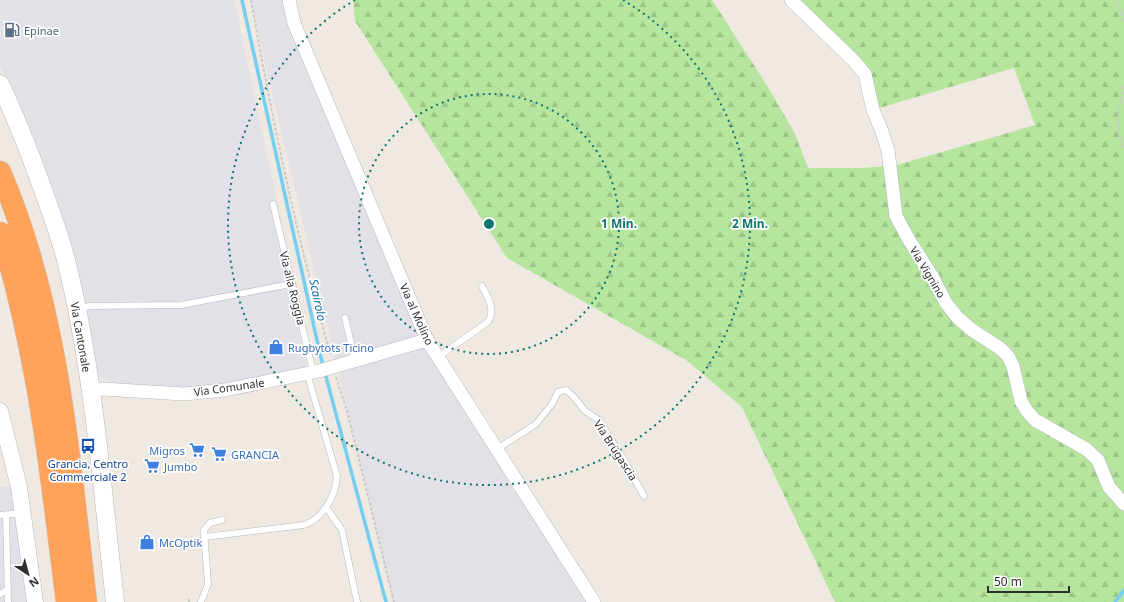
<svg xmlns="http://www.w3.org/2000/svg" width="1124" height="602" viewBox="0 0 1124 602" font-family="'Noto Sans',sans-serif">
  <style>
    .industrial { fill: #e3e1e8 }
    .forest { fill: url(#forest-firs) }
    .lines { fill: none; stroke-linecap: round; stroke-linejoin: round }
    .stream { stroke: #75cff0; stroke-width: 3.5 }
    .service-casing { stroke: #b4b7c1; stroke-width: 7 }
    .minor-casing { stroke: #b4b7c1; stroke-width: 14 }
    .tertiary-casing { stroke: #b4b7c1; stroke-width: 17 }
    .secondary-casing { stroke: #b4b7c1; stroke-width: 19 }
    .motorway-casing { stroke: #c9c9c9; stroke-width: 23 }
    .path { stroke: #c9c9c9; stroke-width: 2; stroke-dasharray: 3 2; stroke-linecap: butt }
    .service { stroke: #fff; stroke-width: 6 }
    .minor { stroke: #fff; stroke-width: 13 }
    .tertiary { stroke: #fff; stroke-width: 16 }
    .secondary { stroke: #fff; stroke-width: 18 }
    .motorway { stroke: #ffa35c; stroke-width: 22 }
    .ring { fill: none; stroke: #0f766e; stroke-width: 2; stroke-dasharray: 2 4 }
    .labels { text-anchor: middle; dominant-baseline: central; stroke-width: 3.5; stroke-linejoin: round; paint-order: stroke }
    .service-label { font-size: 11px; fill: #4e5e75; stroke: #fff; text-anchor: start }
    .street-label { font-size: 11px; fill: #2e2e2e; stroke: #fff }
    .shop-label { font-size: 11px; fill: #366cbe; stroke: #fff; text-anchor: start }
    .transit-label { font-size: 11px; fill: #164399; stroke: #fff }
    .water-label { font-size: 12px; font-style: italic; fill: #0d6fa3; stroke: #fff }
    .centre { fill: #0f766e; stroke: #fff; stroke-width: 2 }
    .ring-label { font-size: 12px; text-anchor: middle; font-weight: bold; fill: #0f766e; stroke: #fff; stroke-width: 3.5; stroke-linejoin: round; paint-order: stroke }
  </style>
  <defs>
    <pattern id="forest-firs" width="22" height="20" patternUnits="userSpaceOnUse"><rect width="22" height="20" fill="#b6e59e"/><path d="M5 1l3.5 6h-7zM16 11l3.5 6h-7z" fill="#9dc588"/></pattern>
  </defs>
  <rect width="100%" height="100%" fill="#efe9e1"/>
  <!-- industrial -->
  <g class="industrial">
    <path d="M0,0H234L293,277L287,278L306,363L304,369L223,387L174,388L113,384L99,376L85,298L44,163L0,67Z"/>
    <path d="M250,0H289L427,340L594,602H393Z"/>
    <path d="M0,487H19L35,602H0Z"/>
  </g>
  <!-- forest -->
  <path class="forest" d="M353,0H712L771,92L795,134L808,168H863L897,165L1035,125L1014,68L873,110L865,74L791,0H1124V602H835L742,407L686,360L507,258L355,21Z"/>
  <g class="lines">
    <!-- stream -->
    <g class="stream">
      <path d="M242,0L320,354L386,602"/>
      <path d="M1115,602L1124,590"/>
    </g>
    <defs>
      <g id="service">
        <path d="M273,204L313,372"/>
        <path d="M78,309L90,306L181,305L291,284"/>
        <path d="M345,318L355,360"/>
        <path d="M438,357L488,322C496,310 488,298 482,286"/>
        <path d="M497,449L536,424L552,404L558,392L566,390L574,397L585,411L599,420L624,460L644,496"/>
        <path d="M326,507L342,530L357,602"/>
        <path d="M0,515L22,513"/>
        <path d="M6,515L8,602"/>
        <path d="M204,537L304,525C323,519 336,495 337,476L307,373"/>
        <path d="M0,594L8,589"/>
        <path d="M201,602L208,584L204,530L210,523L222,520"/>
      </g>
      <g id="minor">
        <path d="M289,0L294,23L427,340L594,602"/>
        <path d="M791,0L853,60L865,74L873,110L881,129L888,150L896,216L909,240L932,276L946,303L958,318L972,330L1001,349L1008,356L1013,366L1021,401L1027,411L1035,420L1086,449L1098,460L1109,487L1124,504"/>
        <path d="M90,391L102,389L184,394L225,390L319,371L427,340"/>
      </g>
      <path id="tertiary" d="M0,411L19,487L35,602"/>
      <path id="secondary" d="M0,84C12,109 22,134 32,160C44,193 57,226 66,260C94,372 102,488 115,602"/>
      <g id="motorway">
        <path d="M0,172C58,306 69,459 86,602"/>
        <path d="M0,233C13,269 21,306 29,344C47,429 56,516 67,602"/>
      </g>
    </defs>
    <!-- service casing -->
    <use href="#service" class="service-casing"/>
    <!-- minor casing -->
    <use href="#minor" class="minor-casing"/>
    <!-- tertiary casing -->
    <use href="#tertiary" class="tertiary-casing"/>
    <!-- secondary casing -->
    <use href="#secondary" class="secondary-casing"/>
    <!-- motorway casing -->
    <use href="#motorway" class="motorway-casing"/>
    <!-- path -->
    <g class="path">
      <path d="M251,0C272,119 297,239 331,356"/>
      <path d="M1115,0L1119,7L1124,23"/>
      <path d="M1124,86C1119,110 1113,125 1124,149"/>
      <path d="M336,377L347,411L394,602"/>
      <path d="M189,602V600H191"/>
    </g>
    <!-- service -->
    <use href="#service" class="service"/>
    <!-- minor -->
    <use href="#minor" class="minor"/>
    <!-- tertiary -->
    <use href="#tertiary" class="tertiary"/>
    <!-- secondary -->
    <use href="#secondary" class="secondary"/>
    <!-- motorway -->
    <use href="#motorway" class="motorway"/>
  </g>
  <!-- distance rings -->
  <g class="ring">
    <circle cx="489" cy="224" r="130"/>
    <path d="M623 0A261 261 0 1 1 355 0"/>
  </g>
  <!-- icons -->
  <defs>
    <symbol id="fuel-bare" viewBox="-9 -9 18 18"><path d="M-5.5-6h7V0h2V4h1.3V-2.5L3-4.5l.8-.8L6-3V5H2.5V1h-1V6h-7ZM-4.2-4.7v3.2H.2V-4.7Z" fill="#5c6f8a" stroke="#fff" stroke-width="2.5" paint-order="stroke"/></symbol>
    <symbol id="shop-bare" viewBox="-9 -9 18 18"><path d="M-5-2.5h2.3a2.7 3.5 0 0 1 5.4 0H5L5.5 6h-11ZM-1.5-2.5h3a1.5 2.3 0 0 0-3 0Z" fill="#3f7fe0" stroke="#fff" stroke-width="2.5" paint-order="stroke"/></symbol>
    <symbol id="bus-bare" viewBox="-9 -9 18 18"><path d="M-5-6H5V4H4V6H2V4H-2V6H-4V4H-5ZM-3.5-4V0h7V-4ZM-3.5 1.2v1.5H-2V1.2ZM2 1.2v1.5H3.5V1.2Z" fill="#1a4fb4" stroke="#fff" stroke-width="2.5" paint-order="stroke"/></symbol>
    <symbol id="supermarket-bare" viewBox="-9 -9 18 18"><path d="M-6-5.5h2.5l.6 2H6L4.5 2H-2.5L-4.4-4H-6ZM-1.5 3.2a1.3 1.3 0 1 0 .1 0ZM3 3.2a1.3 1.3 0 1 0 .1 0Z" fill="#3f7fe0" stroke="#fff" stroke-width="2.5" paint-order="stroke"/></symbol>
  </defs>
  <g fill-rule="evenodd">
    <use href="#fuel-bare" x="1" y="19" width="22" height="22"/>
    <use href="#shop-bare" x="265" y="336" width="22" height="22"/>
    <use href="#bus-bare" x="77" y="435" width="22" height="22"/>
    <use href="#supermarket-bare" x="186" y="439" width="22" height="22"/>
    <use href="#supermarket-bare" x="208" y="443" width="22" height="22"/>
    <use href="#supermarket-bare" x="141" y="455" width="22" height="22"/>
    <use href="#shop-bare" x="136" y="531" width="22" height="22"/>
  </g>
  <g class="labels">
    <!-- service labels -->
    <g class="service-label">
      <text x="24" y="30">Epinae</text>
    </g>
    <!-- street labels -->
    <g class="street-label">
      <text transform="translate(928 272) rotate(59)">Via Vignino</text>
      <text transform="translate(293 288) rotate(76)">Via alla Roggia</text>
      <text transform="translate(417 314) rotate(66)">Via al Molino</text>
      <text transform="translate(81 337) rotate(80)">Via Cantonale</text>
      <text transform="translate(229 387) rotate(-8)">Via Comunale</text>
      <text transform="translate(616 450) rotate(57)">Via Brügascia</text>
    </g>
    <!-- shop labels -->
    <g class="shop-label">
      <text x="288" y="347">Rugbytots Ticino</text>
      <text x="185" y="450" text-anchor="end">Migros</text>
      <text x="231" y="454">GRANCIA</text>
      <text x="164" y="466">Jumbo</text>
      <text x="159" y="542">McOptik</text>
    </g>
    <!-- transit labels -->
    <g class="transit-label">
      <text x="88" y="463">Grancia, Centro<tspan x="88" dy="13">Commerciale 2</tspan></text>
    </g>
    <!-- water labels -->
    <g class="water-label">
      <text transform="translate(318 300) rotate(78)">Scairolo</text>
    </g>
  </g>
  <circle cx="489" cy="224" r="6" class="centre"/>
  <g class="ring-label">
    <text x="619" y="228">1 Min.</text>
    <text x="750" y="228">2 Min.</text>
  </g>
  <!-- north arrow -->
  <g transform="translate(28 574) rotate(144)" stroke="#ffffff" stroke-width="3" paint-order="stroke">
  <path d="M0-3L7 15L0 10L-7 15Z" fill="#2e2e2e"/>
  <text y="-6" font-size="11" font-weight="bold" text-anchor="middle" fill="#2e2e2e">N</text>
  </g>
  <!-- scale -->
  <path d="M988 586v6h81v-6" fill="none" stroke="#2e2e2e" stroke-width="2"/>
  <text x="994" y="586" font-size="12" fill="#2e2e2e" stroke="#ffffff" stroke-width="3" paint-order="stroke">50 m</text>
</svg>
